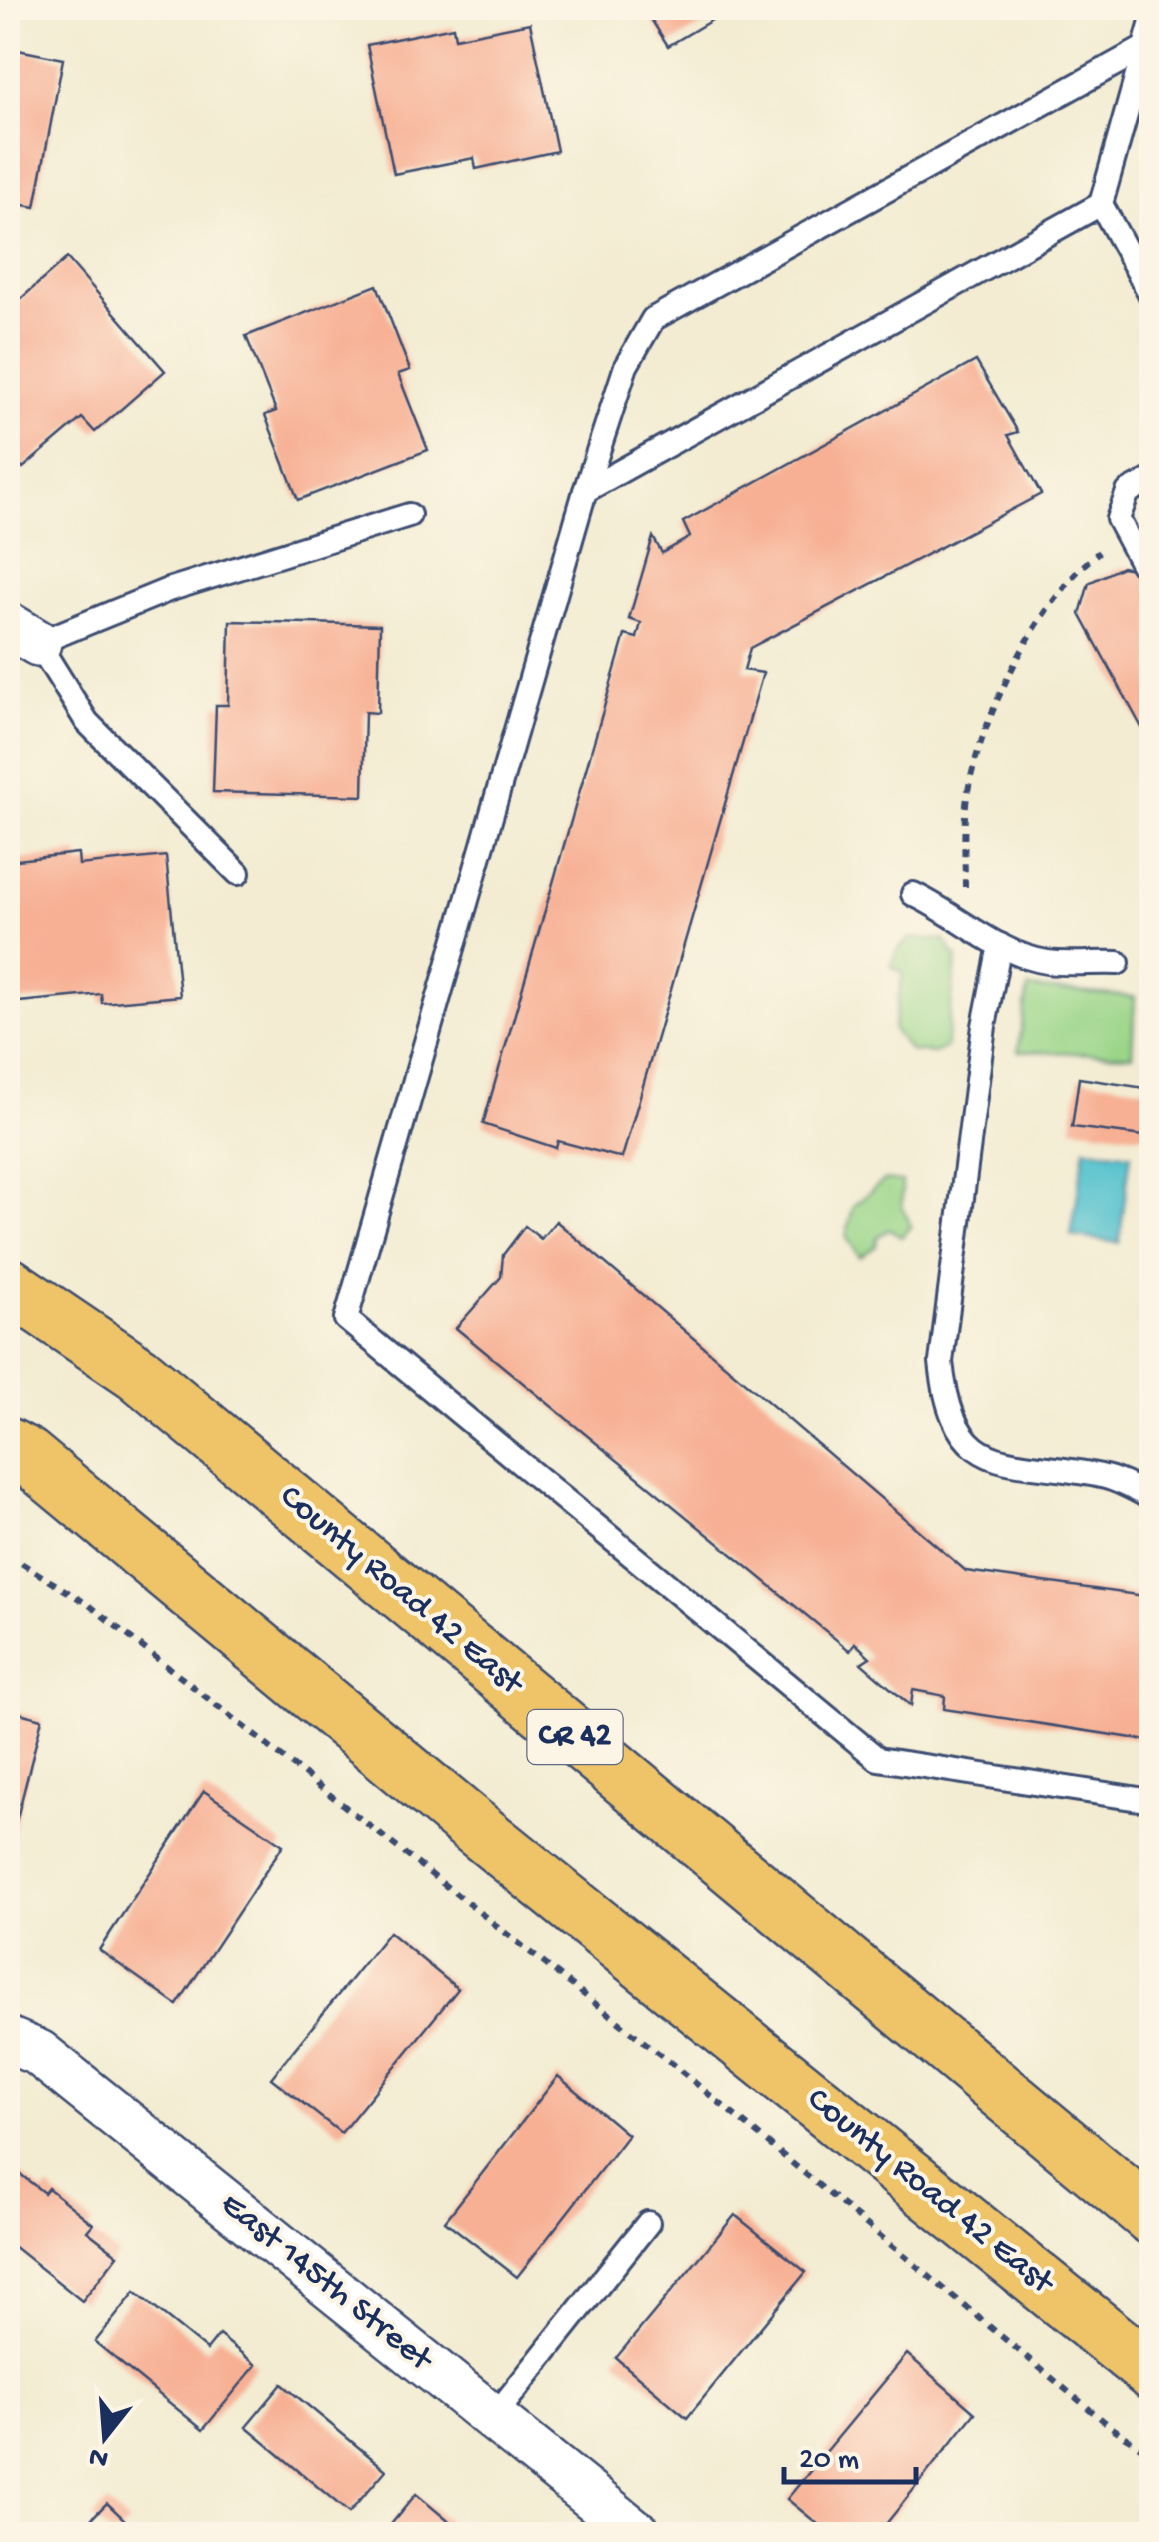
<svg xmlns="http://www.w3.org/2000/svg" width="1159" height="2542" viewBox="0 0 1159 2542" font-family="'Gochi Hand',sans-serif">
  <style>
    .green { fill: #9ad588; stroke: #5a8273; stroke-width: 2.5 }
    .water { fill: #55c2ce; stroke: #387896; stroke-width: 2.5 }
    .building { fill: #f7b094 }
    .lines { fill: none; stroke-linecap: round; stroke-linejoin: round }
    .service-casing { stroke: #3b4b6f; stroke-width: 28 }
    .minor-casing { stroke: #3b4b6f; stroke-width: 50 }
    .trunk-casing { stroke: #3b4b6f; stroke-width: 60 }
    .path { stroke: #3b4b6f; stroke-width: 6; stroke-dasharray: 8 8; stroke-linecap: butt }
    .service { stroke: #fff; stroke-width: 22 }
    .minor { stroke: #fff; stroke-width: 45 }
    .trunk { stroke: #efc469; stroke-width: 55 }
    .labels { text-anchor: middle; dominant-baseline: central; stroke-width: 8; stroke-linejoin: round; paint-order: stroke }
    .shield { fill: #fcf5e5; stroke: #5e6a86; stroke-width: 2.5 }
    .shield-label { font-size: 32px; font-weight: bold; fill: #1b2f5e }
    .street-label { font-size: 35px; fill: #1b2f5e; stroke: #fcf5e5 }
  </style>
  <rect width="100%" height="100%" fill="#fcf5e5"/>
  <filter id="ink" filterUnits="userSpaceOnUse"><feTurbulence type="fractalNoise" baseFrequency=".01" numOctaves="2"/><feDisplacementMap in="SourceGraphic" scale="20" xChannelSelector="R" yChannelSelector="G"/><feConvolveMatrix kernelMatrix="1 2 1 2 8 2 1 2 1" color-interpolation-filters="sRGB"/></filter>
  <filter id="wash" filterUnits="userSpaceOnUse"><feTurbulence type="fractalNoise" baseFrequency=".0048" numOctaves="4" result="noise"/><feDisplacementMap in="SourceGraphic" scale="40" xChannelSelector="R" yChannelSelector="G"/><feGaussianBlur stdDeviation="2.25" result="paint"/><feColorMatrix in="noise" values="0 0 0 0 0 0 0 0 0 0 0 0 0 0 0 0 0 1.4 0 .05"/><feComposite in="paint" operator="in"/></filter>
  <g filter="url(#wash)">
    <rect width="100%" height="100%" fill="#f3ecd2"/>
    <!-- green -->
    <g class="green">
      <path d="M910,938L944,940L957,958L946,1047L934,1053L910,1051L893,1030L903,973L891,966L896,952Z"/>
      <path d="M1028,988L1135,997L1132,1055L1018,1051Z"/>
      <path d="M885,1180L902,1182V1206L911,1226L901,1237L890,1229L877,1237L876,1246L860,1257L846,1237L853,1206Z"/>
    </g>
    <!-- water -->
    <path class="water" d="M1085,1148L1131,1154L1119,1243L1071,1236Z"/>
    <g id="blocks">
      <!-- building -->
      <g class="building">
        <path d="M644,8H732L668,46Z"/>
        <path d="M530,23L557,151L476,169L474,158L394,174L367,45L453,27L455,38Z"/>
        <path d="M8,48L63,59L35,207L8,202Z"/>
        <path d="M67,258L165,371L95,432L82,418L23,468L8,450V310Z"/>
        <path d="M377,285L410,370L398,374L428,450L298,500L265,415L276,411L246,336Z"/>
        <path d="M976,361L1018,432L1008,435L1041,494L750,648L744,670L763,673L622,1158L558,1141L556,1148L483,1124L625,635L637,638L641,623L629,619L653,537L662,553L690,537L683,522Z"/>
        <path d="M1152,566V746L1080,614L1089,583L1122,567L1143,571Z"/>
        <path d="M230,621L380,625L378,713L365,712L363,796L213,792L216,705H228Z"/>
        <path d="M78,853L79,865L166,856L180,996L102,1003L101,994L8,1003V861Z"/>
        <path d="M1079,1078L1152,1089V1137L1072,1127Z"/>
        <path d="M556,1221L966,1571L1152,1597V1741L944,1709L945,1696L913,1690L911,1706L861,1663L870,1657L855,1643L850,1651L456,1328L501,1277L503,1255L525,1226L541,1239Z"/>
        <path d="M8,1710L42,1719L9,1850H8Z"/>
        <path d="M204,1791L283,1845L177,2005L99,1950Z"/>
        <path d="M389,1932L458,1989L341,2133L271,2078Z"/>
        <path d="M558,2076L628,2135L517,2277L445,2221Z"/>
        <path d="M15,2170L44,2193L48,2188L93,2224L87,2231L118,2255L82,2301L8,2242V2179Z"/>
        <path d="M735,2215L806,2272L687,2418L616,2358Z"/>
        <path d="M135,2292L207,2350L219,2335L256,2365L203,2430L95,2342Z"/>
        <path d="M907,2354L975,2413L878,2534H830L787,2499Z"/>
        <path d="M282,2384L386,2470L349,2513L246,2427Z"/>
        <path d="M416,2494L464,2534H383Z"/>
        <path d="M107,2503L129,2524L118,2534H110L92,2518Z"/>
      </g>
    </g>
  </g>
  <g filter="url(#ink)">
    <use href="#blocks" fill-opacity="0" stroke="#3b4b6f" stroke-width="2.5"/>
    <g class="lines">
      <defs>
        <g id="service">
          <path d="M1144,48L653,319L626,366L585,491L346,1319L878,1759L1152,1801"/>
          <path d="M1101,204L1152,22"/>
          <path d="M585,491L1101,204L1152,297"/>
          <path d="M1142,564L1118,519L1128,492L1152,479"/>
          <path d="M238,873L87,722L38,643L168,590L409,515"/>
          <path d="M913,894C956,914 999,955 1047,962C1069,965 1095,962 1118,963"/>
          <path d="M1000,945L984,1026L941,1362C954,1484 1010,1456 1101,1476C1118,1479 1136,1490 1152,1498"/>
          <path d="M493,2418L648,2223"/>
        </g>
        <g id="minor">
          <path d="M8,625L38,643"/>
          <path d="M8,2040L39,2053L638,2534"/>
        </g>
        <g id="trunk">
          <path d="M8,1285L138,1373L1152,2217"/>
          <path d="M8,1446L27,1456L467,1821L1152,2372"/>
        </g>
      </defs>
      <!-- service casing -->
      <use href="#service" class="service-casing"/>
      <!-- minor casing -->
      <use href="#minor" class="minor-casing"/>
      <!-- trunk casing -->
      <use href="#trunk" class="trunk-casing"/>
      <!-- path -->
      <g class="path">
        <path d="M965,887C965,854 962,818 969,786C984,712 1040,598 1099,552"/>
        <path d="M8,1555L89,1605L676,2067L1110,2426L1152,2455"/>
      </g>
      <!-- service -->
      <use href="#service" class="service"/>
      <!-- minor -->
      <use href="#minor" class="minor"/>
      <!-- trunk -->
      <use href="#trunk" class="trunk"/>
    </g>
  </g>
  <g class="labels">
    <!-- shield labels -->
    <rect class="shield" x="527.5" y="1710" width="95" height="54" rx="8"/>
    <g class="shield-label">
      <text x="575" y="1737">CR 42</text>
    </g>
    <!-- street labels -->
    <g class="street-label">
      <text transform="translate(400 1591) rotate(40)">County Road 42 East</text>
      <text transform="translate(929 2192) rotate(39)">County Road 42 East</text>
      <text transform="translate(325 2283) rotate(39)">East 145th Street</text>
    </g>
  </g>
  <!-- margin -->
  <rect width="1159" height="2542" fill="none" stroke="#fcf5e5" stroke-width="40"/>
  <!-- north arrow -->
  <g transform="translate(105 2437) rotate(197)" stroke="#fcf5e5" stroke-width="8" paint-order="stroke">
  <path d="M0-8L18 38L0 25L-18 38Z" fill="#1b2f5e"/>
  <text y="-15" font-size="28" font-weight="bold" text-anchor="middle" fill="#1b2f5e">N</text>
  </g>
  <!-- scale -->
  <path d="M784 2467v15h132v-15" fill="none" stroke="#1b2f5e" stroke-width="5"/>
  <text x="799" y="2467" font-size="30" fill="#1b2f5e" stroke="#fcf5e5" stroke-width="8" paint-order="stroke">20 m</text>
</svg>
